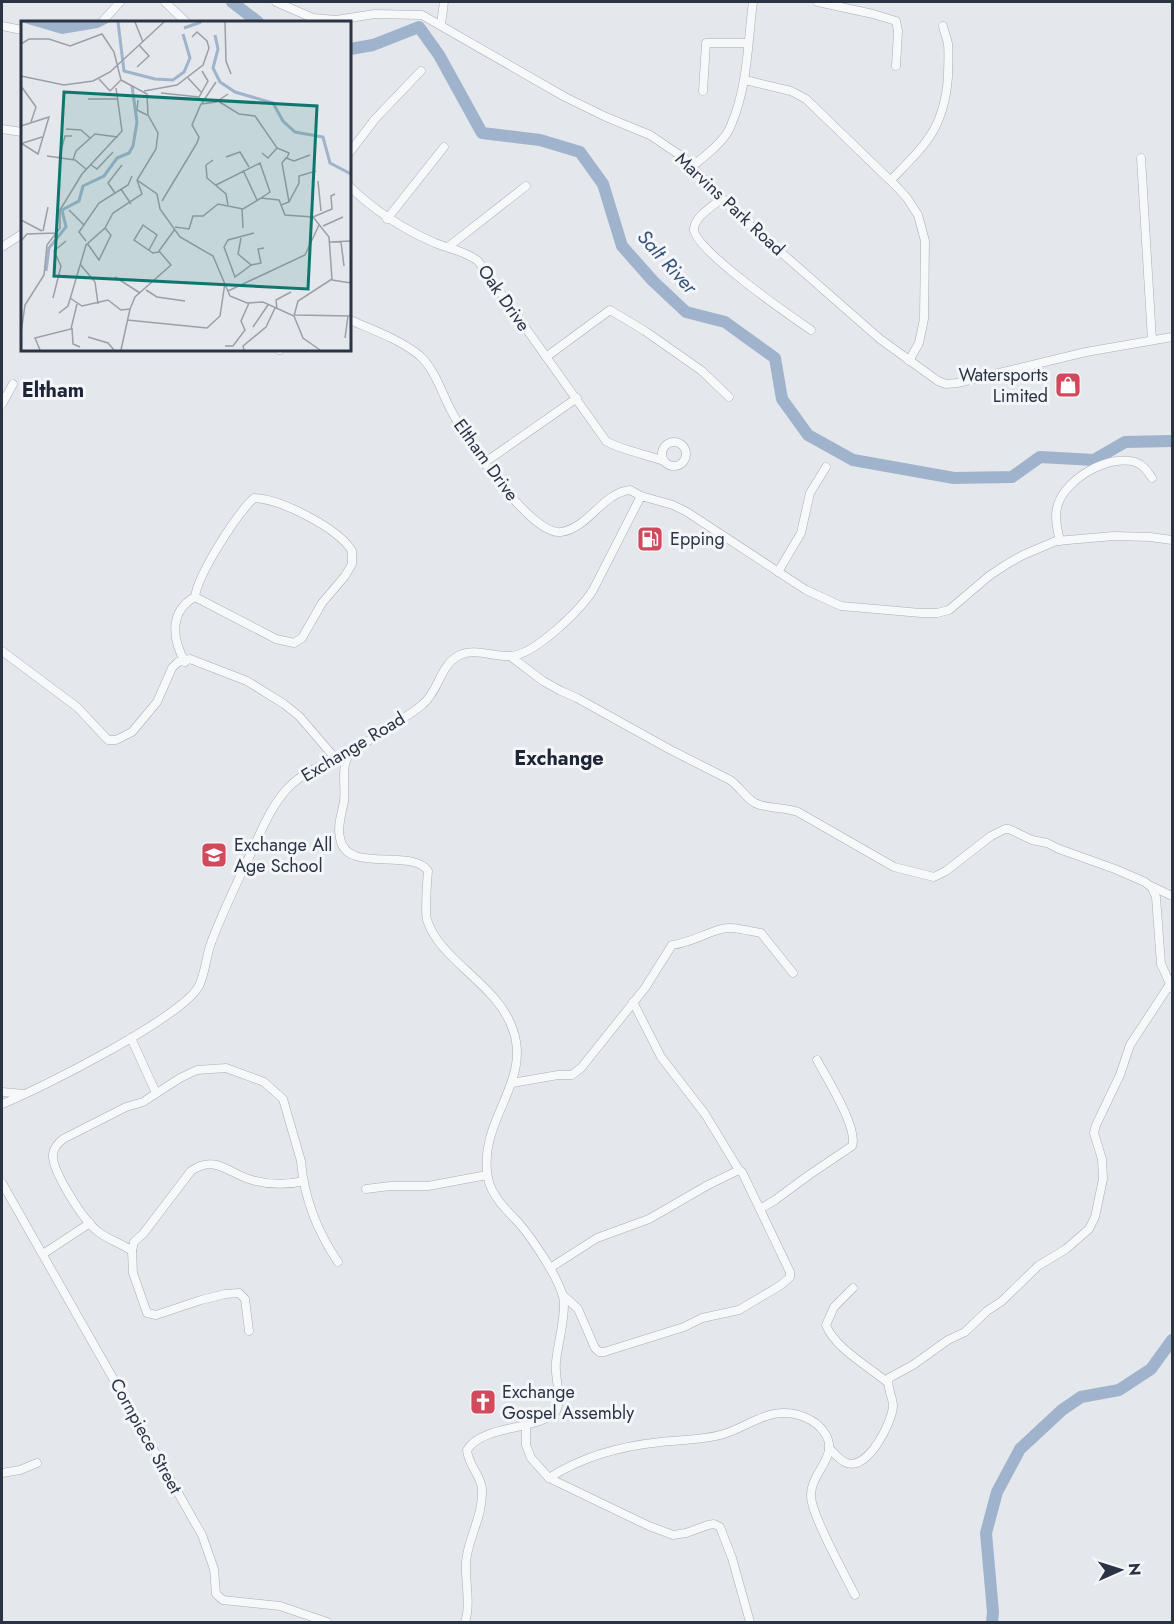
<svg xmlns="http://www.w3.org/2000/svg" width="1174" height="1624" viewBox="0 0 1174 1624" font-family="Jost,sans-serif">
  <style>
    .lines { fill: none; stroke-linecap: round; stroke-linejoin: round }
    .river { stroke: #9fb4cc; stroke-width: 12 }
    .street-casing { stroke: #a9aeb7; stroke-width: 9 }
    .street { stroke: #f7f8fa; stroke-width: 8 }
    .labels { text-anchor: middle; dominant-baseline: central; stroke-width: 6; stroke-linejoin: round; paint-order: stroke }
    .street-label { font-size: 18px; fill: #2b3445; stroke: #f4f6f9 }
    .poi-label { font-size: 18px; fill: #2b3445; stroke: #f4f6f9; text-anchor: start }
    .water-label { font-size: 20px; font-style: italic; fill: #34527a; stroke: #f4f6f9 }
    .neighbourhood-label { font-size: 20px; font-weight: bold; fill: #1d2536; stroke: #f4f6f9 }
    .inset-river { fill: none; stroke: #9fb4cc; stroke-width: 3 }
    .inset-road { fill: none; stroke: #9a9fa9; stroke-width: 1.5 }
    .view { fill: #0f766e; fill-opacity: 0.15; stroke: #0f766e; stroke-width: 3 }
    .inset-edge { fill: none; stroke: #2b3445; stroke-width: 3 }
  </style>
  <rect width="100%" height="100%" fill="#e4e7ec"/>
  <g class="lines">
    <!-- river -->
    <g class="river">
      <path d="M232,2L258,22"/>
      <path d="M350,49L373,45L419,27L439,55L482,133L540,140L580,152L603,184L622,246L653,281L686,312L725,322L775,358L782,399L808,435L853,460L954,478L1012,477L1040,457L1094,460L1125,442L1172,441"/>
      <path d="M992,1622L993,1612L986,1533L997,1492L1020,1449L1062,1410L1081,1397L1119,1390L1151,1369L1172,1340"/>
    </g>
    <defs>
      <g id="street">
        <path d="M165,2L186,22"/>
        <path d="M276,2L313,18L336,20L375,14L422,15L565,97L606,117L650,135L684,158L735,212L880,339L938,381L946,384L957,383L1086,352L1172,337"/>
        <path d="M818,2L873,14L896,21L898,31L896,66"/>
        <path d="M102,22L120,2"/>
        <path d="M441,24L444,2"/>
        <path d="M2,26L22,30"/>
        <path d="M745,80L791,91L806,99L896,186L907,198L918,215L925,241L924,319L919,343L909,361"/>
        <path d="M703,91L706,43H747"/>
        <path d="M2,129L22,132"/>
        <path d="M350,152L375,119L421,71"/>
        <path d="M1141,158L1152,340"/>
        <path d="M691,167C703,158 716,148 725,136C730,130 732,122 735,115C748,78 748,40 753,2"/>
        <path d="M891,180C925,145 944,129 948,77C948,66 949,55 948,44C947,38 944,32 943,26"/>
        <path d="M350,187C375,211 403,229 435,243C450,249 465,251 478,261L606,441C615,448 651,456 664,461"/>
        <path d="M721,199C712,207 695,216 694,229C692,248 792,317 811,330"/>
        <path d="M387,219L444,147"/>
        <path d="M2,247L22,234"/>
        <path d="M448,247L526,186"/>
        <path d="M350,320C373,330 399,339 419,355C436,370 442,395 453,414C467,440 531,536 561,532C589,528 602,493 630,490L641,496"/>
        <path d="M279,350H280"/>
        <path d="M546,357L610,310L645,331L702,371L729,397"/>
        <path d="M2,404L13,384"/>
        <circle cx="674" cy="454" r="12"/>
        <path d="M484,463L577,398"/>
        <path d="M1060,541C1057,528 1054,516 1058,504C1067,478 1109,454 1135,462C1144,465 1147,471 1152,478"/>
        <path d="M778,572L801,533L810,493L826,467"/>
        <path d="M2,651L77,707L108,740H116L132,732L157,702L172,668L178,662L190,659L247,681L284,704L299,716L335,758"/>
        <path d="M510,656L543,681L561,691L577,698L669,749L730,780C740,787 745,797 755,803C766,809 785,807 798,812L894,867L934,877L946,871L991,836L1005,829H1009L1032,840L1047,843L1059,849L1115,869L1145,882L1152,888L1156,897L1161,964L1172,988"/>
        <path d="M185,662C172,639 169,611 195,597C198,574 236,515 254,498C281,499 338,528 352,551V564L345,576L322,603L302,638L294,643L276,639L195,597"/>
        <path d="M350,753C340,767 346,785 344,801C342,814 337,825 340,838C346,875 411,847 428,871C427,881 425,912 427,920C440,961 498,984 513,1030C532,1083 477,1121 488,1178C491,1195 506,1210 518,1222C531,1237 564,1284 564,1304C564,1324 558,1343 556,1362C554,1378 563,1396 556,1411C538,1431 483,1424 467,1450C468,1465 481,1475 482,1489C483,1518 468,1537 466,1562C465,1582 471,1604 465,1622"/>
        <path d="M1149,885L1172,896"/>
        <path d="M131,1038L156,1093"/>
        <path d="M512,1083L558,1075H572L581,1068L645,988L672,945C689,943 702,935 718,930C731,925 747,931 761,933L793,973"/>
        <path d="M2,1092L24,1094"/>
        <path d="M2,1104C40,1089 181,1018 199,986C205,973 206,959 210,946C221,915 236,885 250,855C261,832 270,807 288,788C305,770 330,762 351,752C364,745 376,735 389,727C400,720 413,713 423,704C439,691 440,664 460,655C475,648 494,657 510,656C534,656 581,609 593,590L641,496L673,505L687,512L806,590L841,606L921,613H937L949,610L989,576L1007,564L1023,555L1056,541L1114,536L1150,537L1172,540"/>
        <path d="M304,1181C287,1185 270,1185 252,1180C229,1174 216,1154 191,1171L143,1234L134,1242L132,1251C121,1243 106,1239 96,1230C83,1219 51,1170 53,1154C54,1147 58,1143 63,1139L126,1107L143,1102L180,1078L197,1070L226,1068L264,1082L283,1099L301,1161C304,1198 317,1231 338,1262"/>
        <path d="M2,1183L202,1535L214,1569L216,1594L223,1600L280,1606L327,1622"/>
        <path d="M366,1189L390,1186H428L487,1175"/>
        <path d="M760,1209L775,1200L809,1175L852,1146C859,1129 826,1077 817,1060"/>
        <path d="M132,1251L133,1273L147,1313L156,1315L201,1300L225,1294L239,1293L245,1299L249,1331"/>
        <path d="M43,1254L90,1223"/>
        <path d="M550,1268L597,1238L649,1219L708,1185L739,1170"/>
        <path d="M853,1288L834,1307L826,1325C834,1347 869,1367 887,1382"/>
        <path d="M563,1295L578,1309L595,1348L599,1352H604L684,1327L702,1318L739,1310L781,1285L790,1277V1272L742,1172L739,1170L705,1114L661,1057L633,1002"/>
        <path d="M526,1424V1445L531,1458L549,1478L649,1526L673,1535L686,1533L708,1525L714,1524L720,1527L732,1558L750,1622"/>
        <path d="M829,1448C834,1453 840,1461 847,1463C868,1470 892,1423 893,1406C893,1396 886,1388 889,1378L913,1365L948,1340L965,1332L987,1311L1002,1301L1038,1266L1066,1249L1089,1229L1095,1217L1103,1179L1102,1159L1094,1133L1096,1125L1120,1075L1130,1045L1170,984"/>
        <path d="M2,1473L20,1470L37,1463"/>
        <path d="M549,1478C583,1456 621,1446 661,1442C680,1440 701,1440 720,1435C742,1430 760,1413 784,1413C798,1413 815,1419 824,1432C841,1456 811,1471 811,1495C810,1513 845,1575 855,1595"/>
      </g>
    </defs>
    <!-- street casing -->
    <use href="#street" class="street-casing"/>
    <!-- street -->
    <use href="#street" class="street"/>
  </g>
  <!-- icons -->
  <defs>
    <symbol id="shop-square" viewBox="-11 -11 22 22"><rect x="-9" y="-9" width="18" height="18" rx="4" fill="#d1495b" stroke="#f4f6f9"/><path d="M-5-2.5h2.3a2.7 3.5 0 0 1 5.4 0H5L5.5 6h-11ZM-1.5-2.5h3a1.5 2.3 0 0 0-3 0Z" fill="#fff"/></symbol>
    <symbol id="fuel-square" viewBox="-11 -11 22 22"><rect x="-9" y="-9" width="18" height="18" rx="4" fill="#d1495b" stroke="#f4f6f9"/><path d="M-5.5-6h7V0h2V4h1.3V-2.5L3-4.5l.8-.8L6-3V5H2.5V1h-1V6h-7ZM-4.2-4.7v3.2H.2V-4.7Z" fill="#fff"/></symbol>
    <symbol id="school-square" viewBox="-11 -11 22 22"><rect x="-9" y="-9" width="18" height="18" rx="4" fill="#d1495b" stroke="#f4f6f9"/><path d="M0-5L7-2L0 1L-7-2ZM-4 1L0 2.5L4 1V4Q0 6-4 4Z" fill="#fff"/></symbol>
    <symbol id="church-square" viewBox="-11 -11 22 22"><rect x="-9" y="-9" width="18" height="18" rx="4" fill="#d1495b" stroke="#f4f6f9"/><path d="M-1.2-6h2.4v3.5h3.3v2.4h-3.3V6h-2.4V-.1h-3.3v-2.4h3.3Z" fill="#fff"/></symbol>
  </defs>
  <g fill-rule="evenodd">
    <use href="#shop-square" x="1053" y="370" width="30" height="30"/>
    <use href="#fuel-square" x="635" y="524" width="30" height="30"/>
    <use href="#school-square" x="199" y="840" width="30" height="30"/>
    <use href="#church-square" x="468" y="1387" width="30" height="30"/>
  </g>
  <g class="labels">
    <!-- street labels -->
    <g class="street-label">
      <text transform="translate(730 204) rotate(43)">Marvins Park Road</text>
      <text transform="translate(504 298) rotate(55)">Oak Drive</text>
      <text transform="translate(486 460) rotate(54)">Eltham Drive</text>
      <text transform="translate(353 747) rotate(-31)">Exchange Road</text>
      <text transform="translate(146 1436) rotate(61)">Cornpiece Street</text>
    </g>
    <!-- poi labels -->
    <g class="poi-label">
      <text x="1048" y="375" text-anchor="end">Watersports<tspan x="1048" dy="21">Limited</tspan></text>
      <text x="670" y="539">Epping</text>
      <text x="234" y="845">Exchange All<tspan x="234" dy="21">Age School</tspan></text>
      <text x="502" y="1392">Exchange<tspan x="502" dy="21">Gospel Assembly</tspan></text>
    </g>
    <!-- water labels -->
    <g class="water-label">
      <text transform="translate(667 262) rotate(48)">Salt River</text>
    </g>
    <!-- neighbourhood labels -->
    <g class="neighbourhood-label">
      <text x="53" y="390">Eltham</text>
      <text x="559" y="758">Exchange</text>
    </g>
  </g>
  <!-- overview -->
  <g transform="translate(21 21)">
    <rect width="330" height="330" fill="#e4e7ec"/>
    <path d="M0,1H89L77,7L41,13Z" fill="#9fb4cc"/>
    <path class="inset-river" d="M97,1L103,50L134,58L152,59L163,51L169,37L162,13M163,7L180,1M194,14L197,28L192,47L199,61L214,71L252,82L262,100L274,111L302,116L309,142L330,153M25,250L28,227L45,206L41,189L58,180L62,165L83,155L96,137L108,132L112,125L116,101L111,65"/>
    <path class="inset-road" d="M114,1L122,21M204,1L205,40L210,53M0,23L8,18H28L49,25L81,13L93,31L100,59M116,46L128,35L118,24M0,55L43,64L72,60L89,51L143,1M167,57L180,71M78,58L89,70L100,59M100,59L126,73L127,94L137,112L135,128L116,159L136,173L139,188L159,216L192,235L209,275L226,282L242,281L273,295L282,317L299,329M0,65L15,86L10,101M123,70L156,64L182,44L188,27L186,20L176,11L171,16M140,72L178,76L187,60L181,50M67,78H96M117,79L116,89L126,94M197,80L218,93L234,95L256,127L268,132L266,137M181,82L195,61M0,105L28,96L17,133L0,122M45,108L60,109L69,117M2,122L21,116M241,132L247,137L256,127M26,135L54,139L65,148M205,136L219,131L228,146M38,137L44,115H51M52,139L55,130L74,113L97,116M192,139L185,144L186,157L205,173L207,184M70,144L76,148L92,131M222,149L236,179M297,160L300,190M195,164L239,142L249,171L240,177M100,168L110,183M94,172L87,162L101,144M141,180L176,122L178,116L171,104L180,83L195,81L207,73M268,181L261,142L265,137L273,140L289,134M260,184L268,181L278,162V155L295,150M221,188L222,207M48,189L63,204M292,196L311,188L310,175L314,173M0,199L21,210M302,205L322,196M154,206L168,208L172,195H182L197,183L222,188L240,177L258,179L264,194L292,196L308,216L311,258L277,280L273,295M22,210L27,186M220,217L217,233L230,244L214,256L203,226L207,219L233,212M0,220L6,213L35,212M65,220L58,211L78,182L107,164L111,155M309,221L330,220M320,221L323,245M66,222L78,239L90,214L84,207M128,229L136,214L122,204L113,219L132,232L138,231M59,243L74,261L77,283M230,244L240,242L237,228L243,227M94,256L119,272M311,259L330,262M125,269L136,276L164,280M207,270L284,234L298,204M32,277L40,245L33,230L45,220M49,277L61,285L87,279L100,289L109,288L100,329M109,288L114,276L150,244L138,230L154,208M256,288L255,279L270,271M38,292L47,285L65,224L84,207L92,192L121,173L116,159M274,294L330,295M106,299L186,307L199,295L204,262M232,306L247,284M51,307L52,323L59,326M0,312L4,284L23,254L26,224L39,207V189L61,153L101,110L95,67M67,316L87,322L93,329M324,317L327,295M204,325H212L224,309L220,300L228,282M19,329L14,317L50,308L56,283M223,329L222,325L245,306L254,287"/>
    <path class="view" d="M43,71L296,85L287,268L33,255Z"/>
    <rect width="330" height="330" class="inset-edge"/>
  </g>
  <!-- border -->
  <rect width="1174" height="1624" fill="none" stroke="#2b3445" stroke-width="6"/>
  <!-- north arrow -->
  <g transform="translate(1120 1570) rotate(87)" stroke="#f4f6f9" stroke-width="4.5" paint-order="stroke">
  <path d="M0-4.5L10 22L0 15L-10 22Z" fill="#2b3445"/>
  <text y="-9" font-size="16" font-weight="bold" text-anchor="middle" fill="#2b3445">N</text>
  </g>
</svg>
